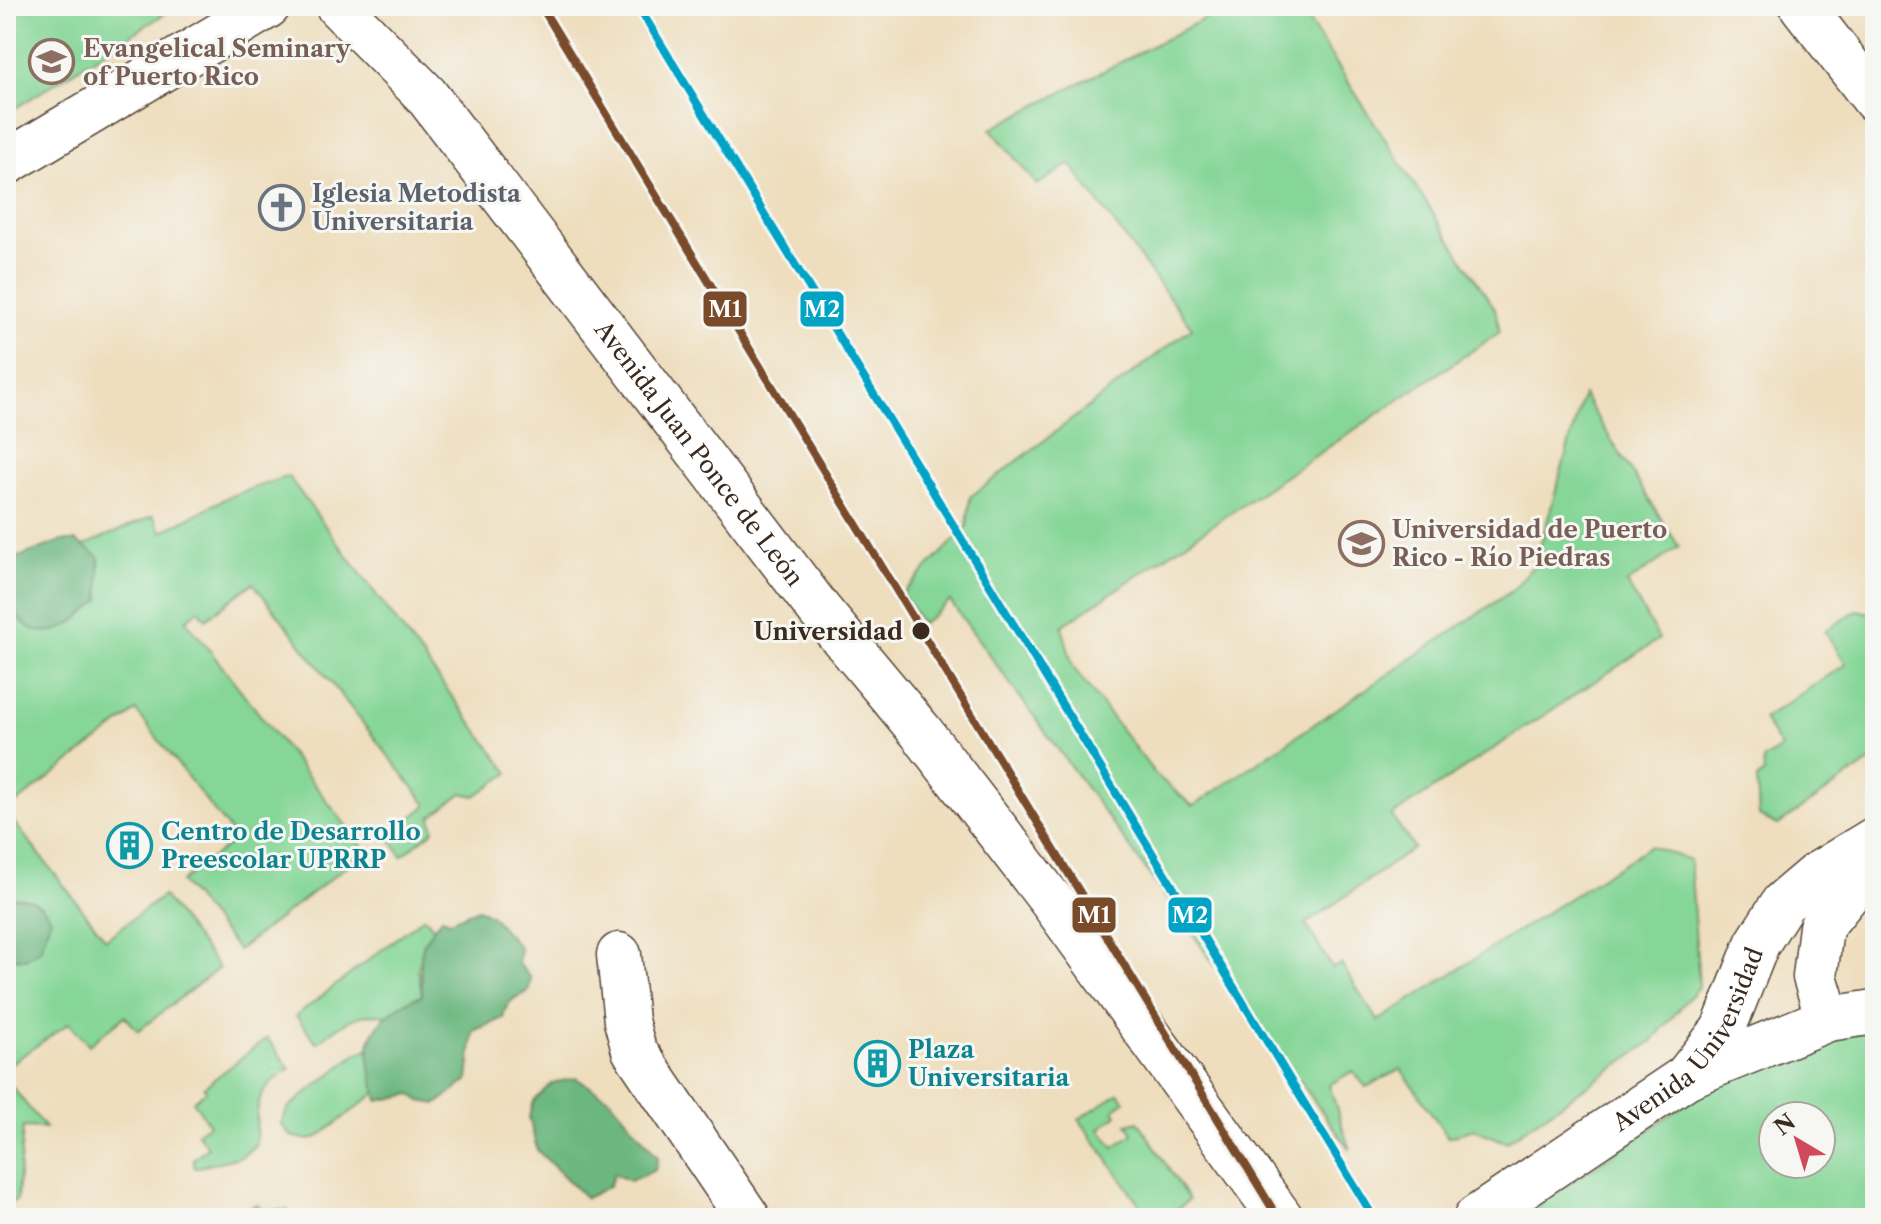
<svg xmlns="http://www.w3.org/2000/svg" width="1881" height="1224" viewBox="0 0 1881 1224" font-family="'Libre Caslon Text',serif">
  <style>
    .green { fill: #85d697; stroke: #60805a; stroke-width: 2; fill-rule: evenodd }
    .forest { fill: #6cb780; stroke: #54704f; stroke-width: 2 }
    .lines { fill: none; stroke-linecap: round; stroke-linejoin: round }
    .minor-casing { stroke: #564536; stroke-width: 47 }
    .tertiary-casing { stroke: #564536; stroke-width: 47 }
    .minor { stroke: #fff; stroke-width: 44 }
    .tertiary { stroke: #fff; stroke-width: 44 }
    .metro-1-casing { stroke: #f6f6f2; stroke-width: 14 }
    .metro-2-casing { stroke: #f6f6f2; stroke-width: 14 }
    .metro-1 { stroke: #7a4b2a; stroke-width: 8 }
    .metro-2 { stroke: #03a3c5; stroke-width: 8 }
    .stop-dot { fill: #3b2a1e; stroke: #f6f6f2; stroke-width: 3 }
    .labels { text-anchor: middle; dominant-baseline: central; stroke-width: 6; stroke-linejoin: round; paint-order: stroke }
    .education-label { font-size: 24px; font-weight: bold; fill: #785e54; stroke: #f6f6f2; text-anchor: start }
    .worship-label { font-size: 24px; font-weight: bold; fill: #5b616d; stroke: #f6f6f2; text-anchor: start }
    .street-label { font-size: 24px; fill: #3b2a1e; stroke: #f6f6f2 }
    .stop-label { font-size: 24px; font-weight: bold; fill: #3b2a1e; stroke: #f6f6f2; text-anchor: end }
    .culture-label { font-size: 24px; font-weight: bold; fill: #0d838f; stroke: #f6f6f2; text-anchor: start }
    .line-badge { stroke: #f6f6f2; stroke-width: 3 }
    .badge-label { font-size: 22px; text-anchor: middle; font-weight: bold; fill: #fff }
  </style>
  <rect width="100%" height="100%" fill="#f6f6f2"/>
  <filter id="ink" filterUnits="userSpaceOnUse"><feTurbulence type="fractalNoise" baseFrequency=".0125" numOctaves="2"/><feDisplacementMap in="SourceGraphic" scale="16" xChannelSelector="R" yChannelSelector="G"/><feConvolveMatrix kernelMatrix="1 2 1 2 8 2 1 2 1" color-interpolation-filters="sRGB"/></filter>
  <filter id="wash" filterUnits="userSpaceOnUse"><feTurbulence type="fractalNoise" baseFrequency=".006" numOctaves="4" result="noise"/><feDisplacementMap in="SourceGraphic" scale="32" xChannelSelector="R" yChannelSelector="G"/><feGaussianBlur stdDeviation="1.8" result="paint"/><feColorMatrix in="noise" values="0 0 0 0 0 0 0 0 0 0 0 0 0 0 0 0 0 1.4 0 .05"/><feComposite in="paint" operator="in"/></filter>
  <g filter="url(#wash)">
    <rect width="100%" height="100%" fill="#eedebe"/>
    <!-- green -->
    <g class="green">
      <path d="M6,6H177L6,114Z"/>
      <path d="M1229,6H1299L1495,309L1500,332L1062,626L1073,667L1156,775L1193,806L1513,590L1535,564L1583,395L1679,547L1627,583L1659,639L1392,816L1414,848L1306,924L1332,968L1341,964L1378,1021L1650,846L1690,860L1699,986L1651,1042L1506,1142L1474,1129L1448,1137L1401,1069L1366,1087L1353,1071L1329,1085L1350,1150L950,601L922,624L902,594L967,527L970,497L1192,328L1070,164L1037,185L991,129Z"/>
      <path d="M288,476L509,773L475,796L462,793L431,817L434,830L402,856L388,836L427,805L253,583L206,619L199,610L186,620L366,851L238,950L181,882L236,839L136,711L6,811V579L153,516L162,532L228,497Z"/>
      <path d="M1857,610L1875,614V758L1778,825L1759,816L1757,779L1764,773L1763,760L1781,748L1763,719L1846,664L1825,631Z"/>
      <path d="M6,812L106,939L163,896L219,968L138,1031L125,1016L89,1045L69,1023L6,1067Z"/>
      <path d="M424,917L433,927L418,968L422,996L407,1002L388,1016C360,1008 337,1027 317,1043L296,1016Z"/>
      <path d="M1875,1026V1218H1519L1715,1084L1775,1054ZM1773,1116H1821V1164H1773Z"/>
      <path d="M267,1038L290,1069C253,1092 257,1105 256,1144L243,1156L195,1168L193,1159L208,1147L197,1133L209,1124L193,1101L206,1091L204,1087Z"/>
      <path d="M368,1049L377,1092L318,1137L309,1140L291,1136L281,1124L288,1108L356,1054Z"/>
      <path d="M6,1079L45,1128L23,1127L17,1200L6,1204Z"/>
      <path d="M1119,1093L1125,1101L1114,1110L1117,1115L1100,1129L1114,1147L1133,1134L1127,1124L1138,1121L1189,1200L1165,1218H1149L1079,1119Z"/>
    </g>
    <!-- forest -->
    <g class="forest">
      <path d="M61,541H76L99,557L100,600C86,611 71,628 53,631C14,638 0,588 13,559Z"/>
      <path d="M6,897C29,897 38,899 51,918L40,950L25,959L6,957Z"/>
      <path d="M478,909L491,915L520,948L518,964L531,978L528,992C514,997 505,1003 503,1018L473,1031L468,1080L437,1104L421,1101L411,1094L378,1101C370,1063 357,1043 389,1014C399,1006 410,998 422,996C422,959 413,949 442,918L450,921Z"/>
      <path d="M576,1078L610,1099L658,1157L655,1170L630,1181L614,1174L609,1186L586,1198L537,1150L529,1117L534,1101L552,1083Z"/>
      <path d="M257,1204L264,1210H287L293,1218H230Z"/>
    </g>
  </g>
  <g filter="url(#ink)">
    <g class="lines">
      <defs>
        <g id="minor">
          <path d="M1802,6L1875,100"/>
          <path d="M6,163L268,6"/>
          <path d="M619,955L626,1021L634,1050L748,1218"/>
          <path d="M1828,1019L1815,977L1821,927L1875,860"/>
          <path d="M1688,1076L1828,1019L1875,1012"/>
          <path id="s1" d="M1476,1218L1686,1077L1723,1030L1757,944L1783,903L1816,875L1875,839"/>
        </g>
        <g id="tertiary">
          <path id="s2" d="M338,6L426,95L820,611L921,732L1053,903L1281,1218"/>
        </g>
      </defs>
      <!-- minor casing -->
      <use href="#minor" class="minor-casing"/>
      <!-- tertiary casing -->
      <use href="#tertiary" class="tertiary-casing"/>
      <!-- minor -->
      <use href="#minor" class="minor"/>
      <!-- tertiary -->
      <use href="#tertiary" class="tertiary"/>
      <defs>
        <path id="metro-1" d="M541,6L1278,1218"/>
        <path id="metro-2" d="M638,6L1374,1218"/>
      </defs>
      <!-- metro-1 casing -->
      <use href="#metro-1" class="metro-1-casing"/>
      <!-- metro-2 casing -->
      <use href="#metro-2" class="metro-2-casing"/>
      <!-- metro-1 -->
      <use href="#metro-1" class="metro-1"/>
      <!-- metro-2 -->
      <use href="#metro-2" class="metro-2"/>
    </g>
  </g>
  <!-- icons -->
  <defs>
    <symbol id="university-ring" viewBox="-11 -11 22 22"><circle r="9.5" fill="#f6f6f2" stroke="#8d6e63" stroke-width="1.5"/><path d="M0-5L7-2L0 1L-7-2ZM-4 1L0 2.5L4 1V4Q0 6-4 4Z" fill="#8d6e63"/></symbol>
    <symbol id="church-ring" viewBox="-11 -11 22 22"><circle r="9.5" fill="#f6f6f2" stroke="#6b7280" stroke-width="1.5"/><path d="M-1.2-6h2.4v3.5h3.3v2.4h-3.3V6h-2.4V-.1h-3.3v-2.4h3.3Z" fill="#6b7280"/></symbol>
    <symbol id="building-ring" viewBox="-11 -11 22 22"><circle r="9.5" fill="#f6f6f2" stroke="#0f9aa8" stroke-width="1.5"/><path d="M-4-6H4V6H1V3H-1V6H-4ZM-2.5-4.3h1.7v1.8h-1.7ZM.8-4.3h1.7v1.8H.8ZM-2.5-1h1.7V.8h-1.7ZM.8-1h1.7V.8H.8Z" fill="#0f9aa8"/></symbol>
  </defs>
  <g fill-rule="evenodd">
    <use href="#university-ring" x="26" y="36" width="51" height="51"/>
    <use href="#church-ring" x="256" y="182" width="51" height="51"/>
    <use href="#university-ring" x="1336" y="518" width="51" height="51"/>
    <use href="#building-ring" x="104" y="820" width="51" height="51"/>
    <use href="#building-ring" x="852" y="1038" width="51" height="51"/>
  </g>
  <!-- markers -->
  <circle class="stop-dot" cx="921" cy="631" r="10"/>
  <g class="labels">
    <!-- education labels -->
    <g class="education-label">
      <text x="83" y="48">Evangelical Seminary<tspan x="83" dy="28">of Puerto Rico</tspan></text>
      <text x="1392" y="529">Universidad de Puerto<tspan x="1392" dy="28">Rico - Río Piedras</tspan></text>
    </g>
    <!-- worship labels -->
    <g class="worship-label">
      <text x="312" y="193">Iglesia Metodista<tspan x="312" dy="28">Universitaria</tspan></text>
    </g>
    <!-- street labels -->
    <g class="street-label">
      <text stroke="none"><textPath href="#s2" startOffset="576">Avenida Juan Ponce de León</textPath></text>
      <text stroke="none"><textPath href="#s1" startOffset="284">Avenida Universidad</textPath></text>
    </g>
    <!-- stop labels -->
    <g class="stop-label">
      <text x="903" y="631">Universidad</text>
    </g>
    <!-- culture labels -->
    <g class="culture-label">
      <text x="161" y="831">Centro de Desarrollo<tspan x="161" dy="28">Preescolar UPRRP</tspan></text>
      <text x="908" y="1049">Plaza<tspan x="908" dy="28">Universitaria</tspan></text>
    </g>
  </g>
  <g class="line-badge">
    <rect x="702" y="290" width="46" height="38" rx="8" fill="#7a4b2a"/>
    <rect x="799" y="290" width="46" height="38" rx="8" fill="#03a3c5"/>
    <rect x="1071" y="896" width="46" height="38" rx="8" fill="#7a4b2a"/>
    <rect x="1167" y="896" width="46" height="38" rx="8" fill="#03a3c5"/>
  </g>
  <g class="badge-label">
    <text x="725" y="317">M1</text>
    <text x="822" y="317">M2</text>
    <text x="1094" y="923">M1</text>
    <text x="1190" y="923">M2</text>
  </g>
  <!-- margin -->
  <rect width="1881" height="1224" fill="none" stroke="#f6f6f2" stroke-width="32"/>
  <!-- north arrow -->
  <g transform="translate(1797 1140) rotate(322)"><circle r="38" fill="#f6f6f2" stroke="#aba49d" stroke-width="2"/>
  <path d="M0-6L14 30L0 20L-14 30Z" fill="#d1495b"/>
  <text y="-12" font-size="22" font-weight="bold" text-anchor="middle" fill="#3b2a1e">N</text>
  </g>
</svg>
